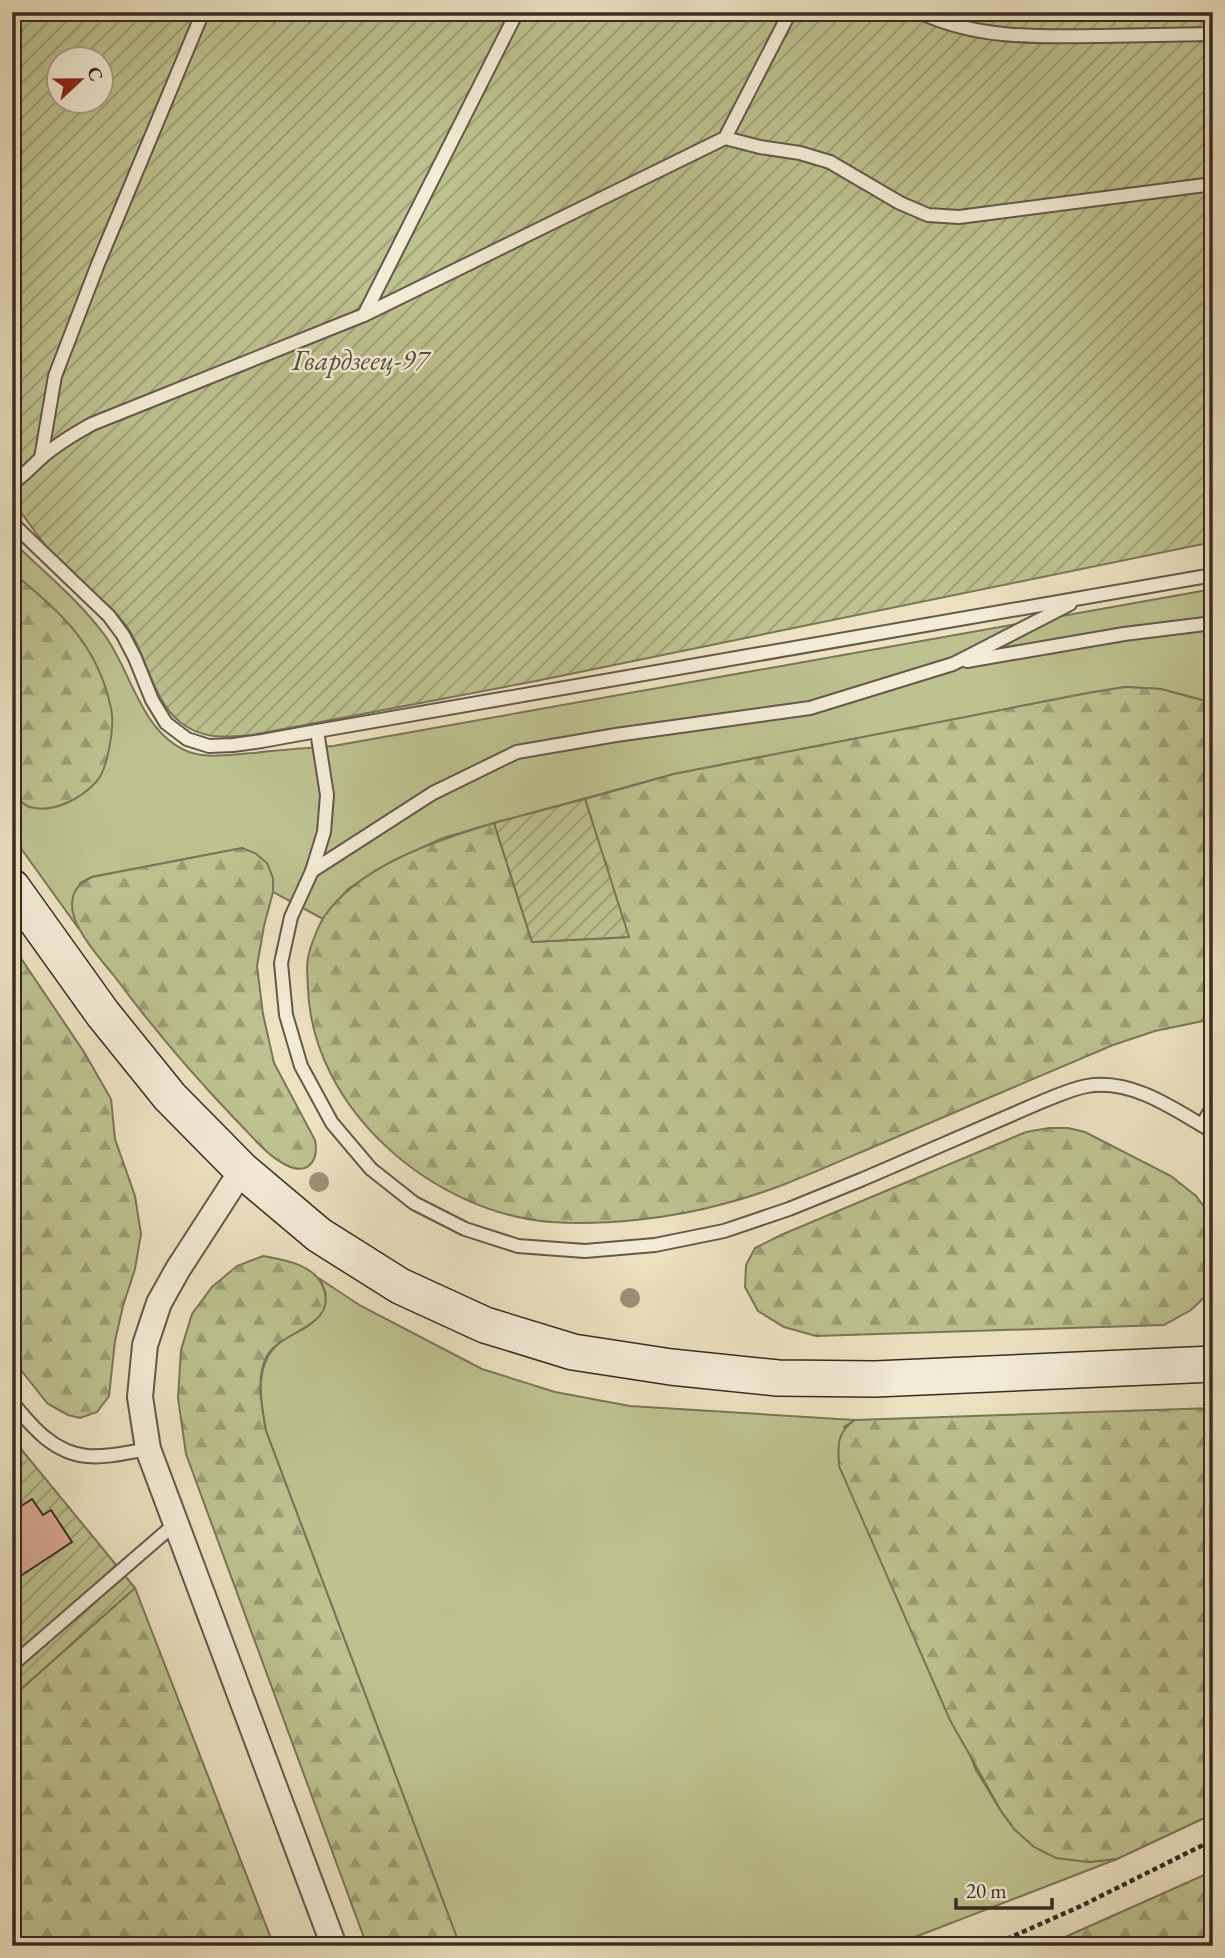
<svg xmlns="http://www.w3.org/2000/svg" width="1225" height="1958" viewBox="0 0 1225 1958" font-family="'EB Garamond',serif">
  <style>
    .green { fill: #bdc290; stroke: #7a765a; stroke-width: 2 }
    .forest { fill: url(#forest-firs); stroke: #7a765a; stroke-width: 2 }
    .garden { fill: url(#garden-furrows); stroke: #7a765a; stroke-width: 2; fill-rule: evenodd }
    .building { fill: #dba894; stroke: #372b25; stroke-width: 2 }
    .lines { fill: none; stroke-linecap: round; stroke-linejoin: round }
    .lane-casing { stroke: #64594c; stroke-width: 16 }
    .street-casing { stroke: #64594c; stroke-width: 28 }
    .secondary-casing { stroke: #372b25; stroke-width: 38 }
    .path { stroke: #372b25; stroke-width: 4.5; stroke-dasharray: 5 3.5; stroke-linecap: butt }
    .lane { stroke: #f3ecd7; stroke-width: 12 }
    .street { stroke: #f3ecd7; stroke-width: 24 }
    .secondary { stroke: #f3ecd7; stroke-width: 35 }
    .tree { fill: #9b927a }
    .labels { text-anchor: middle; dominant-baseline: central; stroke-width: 5; stroke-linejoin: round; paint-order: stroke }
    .park-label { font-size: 28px; font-style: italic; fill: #585140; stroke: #f3ecd7 }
  </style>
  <defs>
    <pattern id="forest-firs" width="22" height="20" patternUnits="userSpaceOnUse" patternTransform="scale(1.75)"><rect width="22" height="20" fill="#bdc290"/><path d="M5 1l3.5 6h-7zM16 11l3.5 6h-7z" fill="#9a9e75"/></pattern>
    <pattern id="garden-furrows" width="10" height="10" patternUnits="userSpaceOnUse" patternTransform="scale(1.75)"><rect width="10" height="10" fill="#bdc290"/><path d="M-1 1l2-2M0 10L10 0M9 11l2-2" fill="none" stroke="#9a9e75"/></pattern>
  </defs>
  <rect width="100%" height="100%" fill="#ede2c2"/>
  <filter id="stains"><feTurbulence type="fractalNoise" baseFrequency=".00286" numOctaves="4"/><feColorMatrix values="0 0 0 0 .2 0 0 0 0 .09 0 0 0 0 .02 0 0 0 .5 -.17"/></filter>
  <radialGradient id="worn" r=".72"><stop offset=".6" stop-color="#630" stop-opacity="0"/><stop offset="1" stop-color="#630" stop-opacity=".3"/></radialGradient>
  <!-- green -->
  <g class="green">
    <path d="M12,541C44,572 80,601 106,637C132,674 142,734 189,752C209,759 232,754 253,753C279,750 306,748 333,746L1213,589V703L1161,689L1125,687L1088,693L674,774L494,823L443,838L393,861L348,889L323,919L273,892V878L242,848L92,877L80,883L74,916L79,929L12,836Z"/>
    <path d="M320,1279L361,1306L482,1369L555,1392L630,1406L855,1420L844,1427L976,1770L1001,1811L1015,1830L1088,1862L1117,1859L892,1946H460L266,1431C260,1400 253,1361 283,1340C293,1333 309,1329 316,1319C320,1312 323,1302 326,1294Z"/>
  </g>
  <!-- forest -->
  <g class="forest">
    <path d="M12,572C61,613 97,643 111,708C115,725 108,768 97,781C82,798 53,814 30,807C24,805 17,799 12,795Z"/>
    <path d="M1125,687L1161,689L1213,703V1019L1155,1031L1113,1045C1037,1077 961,1110 885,1142C832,1164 779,1190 723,1204C673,1218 603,1226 551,1222C434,1213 312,1110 308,988C308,979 306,967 308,958C310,947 318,926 324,917C358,866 437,840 494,823L532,942L628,937L585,799L674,774L1088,693Z"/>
    <path d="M242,848L255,853L267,863L273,878V892L264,926L257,966L263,1014L274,1063L315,1140C319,1161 308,1176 286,1165C266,1155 251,1135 235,1119C192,1074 152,1027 115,977C103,962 89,947 80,930C76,924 72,913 72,905C72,890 80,883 92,877Z"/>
    <path d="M12,945L84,1052L111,1099L115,1139L135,1196L141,1234L135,1269L123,1306L115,1341L109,1396L97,1412L80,1418L68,1415L48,1404L12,1359Z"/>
    <path d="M1049,1128H1068L1085,1132L1171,1176L1196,1196L1213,1219V1280L1207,1295L1191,1310L1164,1325L816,1336L784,1327L758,1311L745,1287L746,1265L755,1248L781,1235L1026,1132Z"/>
    <path d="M263,1256C284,1260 314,1264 323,1287C339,1327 281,1330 267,1356C255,1377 262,1409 266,1431L460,1946H367L186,1454L178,1398L181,1350L192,1314L212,1287L237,1266Z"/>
    <path d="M1213,1408V1814L1117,1859L1088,1862L1056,1858L1034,1847L1015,1830L1001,1811L950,1720L839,1466C838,1445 836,1433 855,1420Z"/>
    <path d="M135,1588L274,1946H12V1697Z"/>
    <path d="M1213,1871V1946H1045Z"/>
  </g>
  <!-- garden -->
  <g class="garden">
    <path d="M12,12H1213V542L536,681L252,735C224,737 203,740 180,722C153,700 148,661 131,633C114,605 84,588 62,565C44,546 29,522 12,501ZM60,60H102V102H60Z"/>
    <path d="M585,799L629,937L532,942L494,823Z"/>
    <path d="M12,1438L135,1588L12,1697Z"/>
  </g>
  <!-- building -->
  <path class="building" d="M32,1499L43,1515L51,1510L72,1542L16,1579L12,1574V1512Z"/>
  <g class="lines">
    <defs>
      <g id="lane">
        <path d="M920,12C975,39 1039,37 1100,36C1137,35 1175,35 1213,34"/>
        <path d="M725,138L760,147L800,153L830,162L900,203L928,215L959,217L1213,184"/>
        <path d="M364,315L517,12"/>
        <path d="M41,458L55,376L98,264L203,12"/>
        <path d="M12,483C24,476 31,467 41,458C57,444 74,434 92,424L364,315L725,138L790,12"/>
        <path d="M12,523L109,616L123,635L135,658L152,700L166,723L187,739L209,746L233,745L262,741L317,731L1213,575"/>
        <path d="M967,661L1124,634L1213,623"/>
        <path d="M317,731L327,795L324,832L312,871L291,917L281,963L286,1015L301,1066L332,1123L371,1169L414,1203L465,1229L518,1246L585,1251L655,1245L724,1231L789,1209L863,1179L1041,1102C1056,1096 1071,1089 1087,1086C1132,1078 1176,1110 1213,1132"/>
        <path d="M312,871L433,793L517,752L616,735L810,708L953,664L1070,604"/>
        <path d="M1202,1125L1213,1106"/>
        <path d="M12,1402C32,1427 54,1453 87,1456C107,1458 129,1452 148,1449"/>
        <path d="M12,1665L176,1523"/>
      </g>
      <path id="street" d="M242,1170L178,1269L159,1303L145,1345L140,1397L148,1449L334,1946"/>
      <path id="secondary" d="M12,887L103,1014L170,1097L242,1170L319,1235L400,1286L485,1325L573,1352L671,1367L778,1378L875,1379L1213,1364"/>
    </defs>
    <!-- lane casing -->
    <use href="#lane" class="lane-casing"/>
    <!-- street casing -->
    <use href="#street" class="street-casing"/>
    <!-- secondary casing -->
    <use href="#secondary" class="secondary-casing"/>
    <!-- path -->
    <path class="path" d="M991,1946L1081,1906L1213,1840"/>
    <!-- lane -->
    <use href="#lane" class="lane"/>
    <!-- street -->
    <use href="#street" class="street"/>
    <!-- secondary -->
    <use href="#secondary" class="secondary"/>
  </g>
  <!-- trees -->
  <g class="tree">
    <circle cx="319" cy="1182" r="10"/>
    <circle cx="630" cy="1298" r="10"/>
  </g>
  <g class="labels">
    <!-- park labels -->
    <g class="park-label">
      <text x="360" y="360">Гвардзеец-97</text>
    </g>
  </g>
  <!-- margin -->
  <rect width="1225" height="1958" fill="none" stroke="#ede2c2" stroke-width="42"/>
  <rect x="14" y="14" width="1197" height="1930" fill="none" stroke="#372b25" stroke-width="3.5"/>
  <rect x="21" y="21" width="1183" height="1916" fill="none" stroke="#372b25" stroke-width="2"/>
  <!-- north arrow -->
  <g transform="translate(80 80) rotate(68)"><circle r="33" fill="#f3ecd7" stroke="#a89f90" stroke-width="2"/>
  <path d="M0-5L12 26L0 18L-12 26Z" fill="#8f2418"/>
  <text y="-10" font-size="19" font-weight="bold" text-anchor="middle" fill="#372b25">С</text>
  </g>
  <!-- scale -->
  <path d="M956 1898v10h96v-10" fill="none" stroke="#372b25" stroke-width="3.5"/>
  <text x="966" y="1898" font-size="21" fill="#372b25" stroke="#f3ecd7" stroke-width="5" paint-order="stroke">20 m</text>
  <rect width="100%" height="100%" filter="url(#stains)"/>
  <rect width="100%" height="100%" fill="url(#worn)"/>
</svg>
